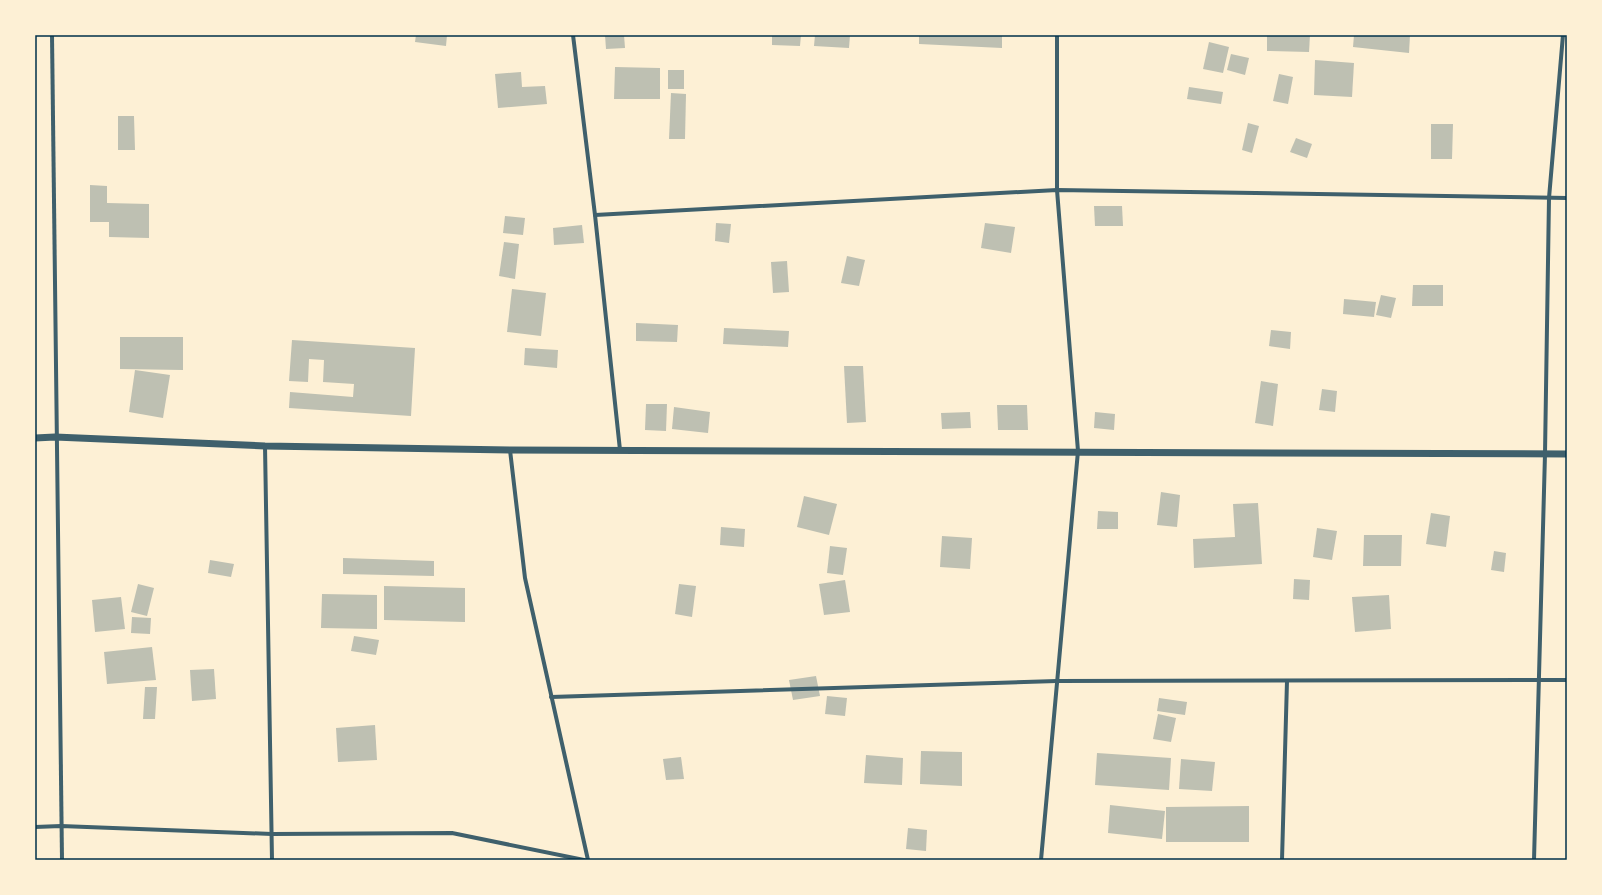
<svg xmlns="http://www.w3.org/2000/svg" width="1602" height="895" viewBox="0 0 1602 895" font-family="Barlow,sans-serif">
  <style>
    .building { fill: #bec0b2 }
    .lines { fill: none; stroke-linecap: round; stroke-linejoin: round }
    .minor { stroke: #3f606c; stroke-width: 4 }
    .tertiary { stroke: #3f606c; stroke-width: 7 }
    .neatline { fill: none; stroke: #003049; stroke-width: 1.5 }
  </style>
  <rect width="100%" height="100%" fill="#fdf0d5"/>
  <!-- building -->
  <g class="building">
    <path d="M416,35H447L446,46L415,42Z"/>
    <path d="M605,35H624L625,48L606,49Z"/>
    <path d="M772,35H801L800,46L772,45Z"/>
    <path d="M815,35H850L849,48L814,46Z"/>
    <path d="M919,35H1002V48L919,44Z"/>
    <path d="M1267,35H1310L1309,52L1267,51Z"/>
    <path d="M1354,35H1410L1409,53L1353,47Z"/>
    <path d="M1209,42L1229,47L1223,73L1203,69Z"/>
    <path d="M1231,54L1249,58L1245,75L1227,70Z"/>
    <path d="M1315,60L1354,63L1352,97L1314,95Z"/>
    <path d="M615,67L660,68V99H614Z"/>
    <rect x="668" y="70" width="16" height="19"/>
    <path d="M521,72L522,87L545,86L547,104L498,108L495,74Z"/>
    <path d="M1279,74L1293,77L1288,104L1273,101Z"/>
    <path d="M1189,87L1223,92L1221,104L1187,99Z"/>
    <path d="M671,93L686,94L685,139H669Z"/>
    <path d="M118,116H134L135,150H118Z"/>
    <path d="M1248,123L1259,126L1252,153L1242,150Z"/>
    <path d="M1431,124H1453L1452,159H1431Z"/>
    <path d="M1296,138L1312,144L1307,158L1290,152Z"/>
    <path d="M90,185L107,186V203L149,204V238L109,237V222H90Z"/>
    <path d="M1094,206H1122L1123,226H1095Z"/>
    <path d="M505,216L525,218L523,235L503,233Z"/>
    <path d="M716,223L731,224L729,243L715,241Z"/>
    <path d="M985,223L1015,227L1011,253L981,248Z"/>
    <path d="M582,225L584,243L554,245L553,228Z"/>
    <path d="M504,242L519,244L515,279L499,276Z"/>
    <path d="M847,256L865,260L859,286L841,283Z"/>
    <path d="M787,261L789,292L773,293L771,262Z"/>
    <path d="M1413,285H1443V306H1412Z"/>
    <path d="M512,289L546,293L541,336L507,332Z"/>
    <path d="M1381,295L1396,298L1391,318L1376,315Z"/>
    <path d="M1344,299L1376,302L1374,317L1343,314Z"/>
    <path d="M636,323L678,325L677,342L636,341Z"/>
    <path d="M724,328L789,331L788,347L723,344Z"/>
    <path d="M1271,330L1291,332L1290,349L1269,346Z"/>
    <path d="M120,337H183V370L120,369Z"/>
    <path d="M292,340L415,348L411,416L289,408L290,392L353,397L354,384L323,382L324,360L309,359L308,382L289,381Z"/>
    <path d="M525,348L558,350L557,368L524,365Z"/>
    <path d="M844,366H863L866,422L847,423Z"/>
    <path d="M135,370L170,375L163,418L129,412Z"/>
    <path d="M1261,381L1278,384L1273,426L1255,423Z"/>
    <path d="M1322,389L1337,391L1335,412L1319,410Z"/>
    <path d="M646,404H667L666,431L645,430Z"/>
    <path d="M997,405H1027L1028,430H998Z"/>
    <path d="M674,407L710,412L708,433L672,429Z"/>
    <path d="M970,412L971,428L942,429L941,413Z"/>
    <path d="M1095,412L1115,414L1114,430L1094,428Z"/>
    <path d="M1161,492L1180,495L1177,527L1157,525Z"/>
    <path d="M804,496L837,504L829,535L797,527Z"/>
    <path d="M1258,503L1262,564L1194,568L1193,539L1235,537L1233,504Z"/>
    <path d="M1098,511L1118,512V529H1097Z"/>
    <path d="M1431,513L1450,516L1446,547L1426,544Z"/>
    <path d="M721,527L745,529L744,547L720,545Z"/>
    <path d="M1317,528L1337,531L1332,560L1313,557Z"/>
    <path d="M1364,535H1402L1401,566H1363Z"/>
    <path d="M942,536L972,538L970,569L940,567Z"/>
    <path d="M830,546L847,548L843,575L827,573Z"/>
    <path d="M1494,551L1506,553L1504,572L1491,570Z"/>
    <path d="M343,558L434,561V576L343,574Z"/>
    <path d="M210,560L234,564L231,577L208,573Z"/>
    <path d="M1294,579L1310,580L1309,600L1293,599Z"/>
    <path d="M845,580L850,612L824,615L819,584Z"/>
    <path d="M138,584L154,588L147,616L131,612Z"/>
    <path d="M679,584L696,586L692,617L675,614Z"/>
    <path d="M384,586L465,588V622L384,620Z"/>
    <path d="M322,594L377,595V629L321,628Z"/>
    <path d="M1389,595L1391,629L1355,632L1352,597Z"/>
    <path d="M121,597L125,629L95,632L92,600Z"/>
    <path d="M132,617L151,618L150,634L131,633Z"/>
    <path d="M354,636L379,640L376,655L351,651Z"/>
    <path d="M152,647L156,680L107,684L104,652Z"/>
    <path d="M214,669L216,699L192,701L190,670Z"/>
    <path d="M816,676L820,696L793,700L789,680Z"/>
    <path d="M145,687H157L155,719H143Z"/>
    <path d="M827,696L847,698L845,716L825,714Z"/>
    <path d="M1159,698L1187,702L1185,715L1157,711Z"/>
    <path d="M1158,714L1176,718L1171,742L1153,739Z"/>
    <path d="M375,725L377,760L338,762L336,728Z"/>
    <path d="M921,751L962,752V786L920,784Z"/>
    <path d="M1097,753L1171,758L1169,790L1095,785Z"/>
    <path d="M866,755L903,758L902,785L864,783Z"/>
    <path d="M681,757L684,779L666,780L663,759Z"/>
    <path d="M1181,759L1215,762L1212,791L1179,789Z"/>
    <path d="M1110,805L1165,811L1162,839L1108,833Z"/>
    <path d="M1249,806V842H1166V807Z"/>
    <path d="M908,828L927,830L926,851L906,849Z"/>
  </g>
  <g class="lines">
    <!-- minor -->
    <g class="minor">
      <path d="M52,35L62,860"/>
      <path d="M573,35L595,215L620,450"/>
      <path d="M595,215L1057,190L1567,198"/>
      <path d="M265,446L272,860"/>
      <path d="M510,450L525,578L588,860"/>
      <path d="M551,697L1057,681L1567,680"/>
      <path d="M35,827L61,826L272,834L452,833L584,860"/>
      <path d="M1041,860L1078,451L1057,190V35"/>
      <path d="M1282,860L1287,681"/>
      <path d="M1534,860L1545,454L1549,198L1563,35"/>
    </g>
    <!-- tertiary -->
    <path class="tertiary" d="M35,438L55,437L265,446L510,450L1567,454"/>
  </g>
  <!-- border -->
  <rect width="1602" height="895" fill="none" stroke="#fdf0d5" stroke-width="72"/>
  <rect x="36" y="36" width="1530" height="823" class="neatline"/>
</svg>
